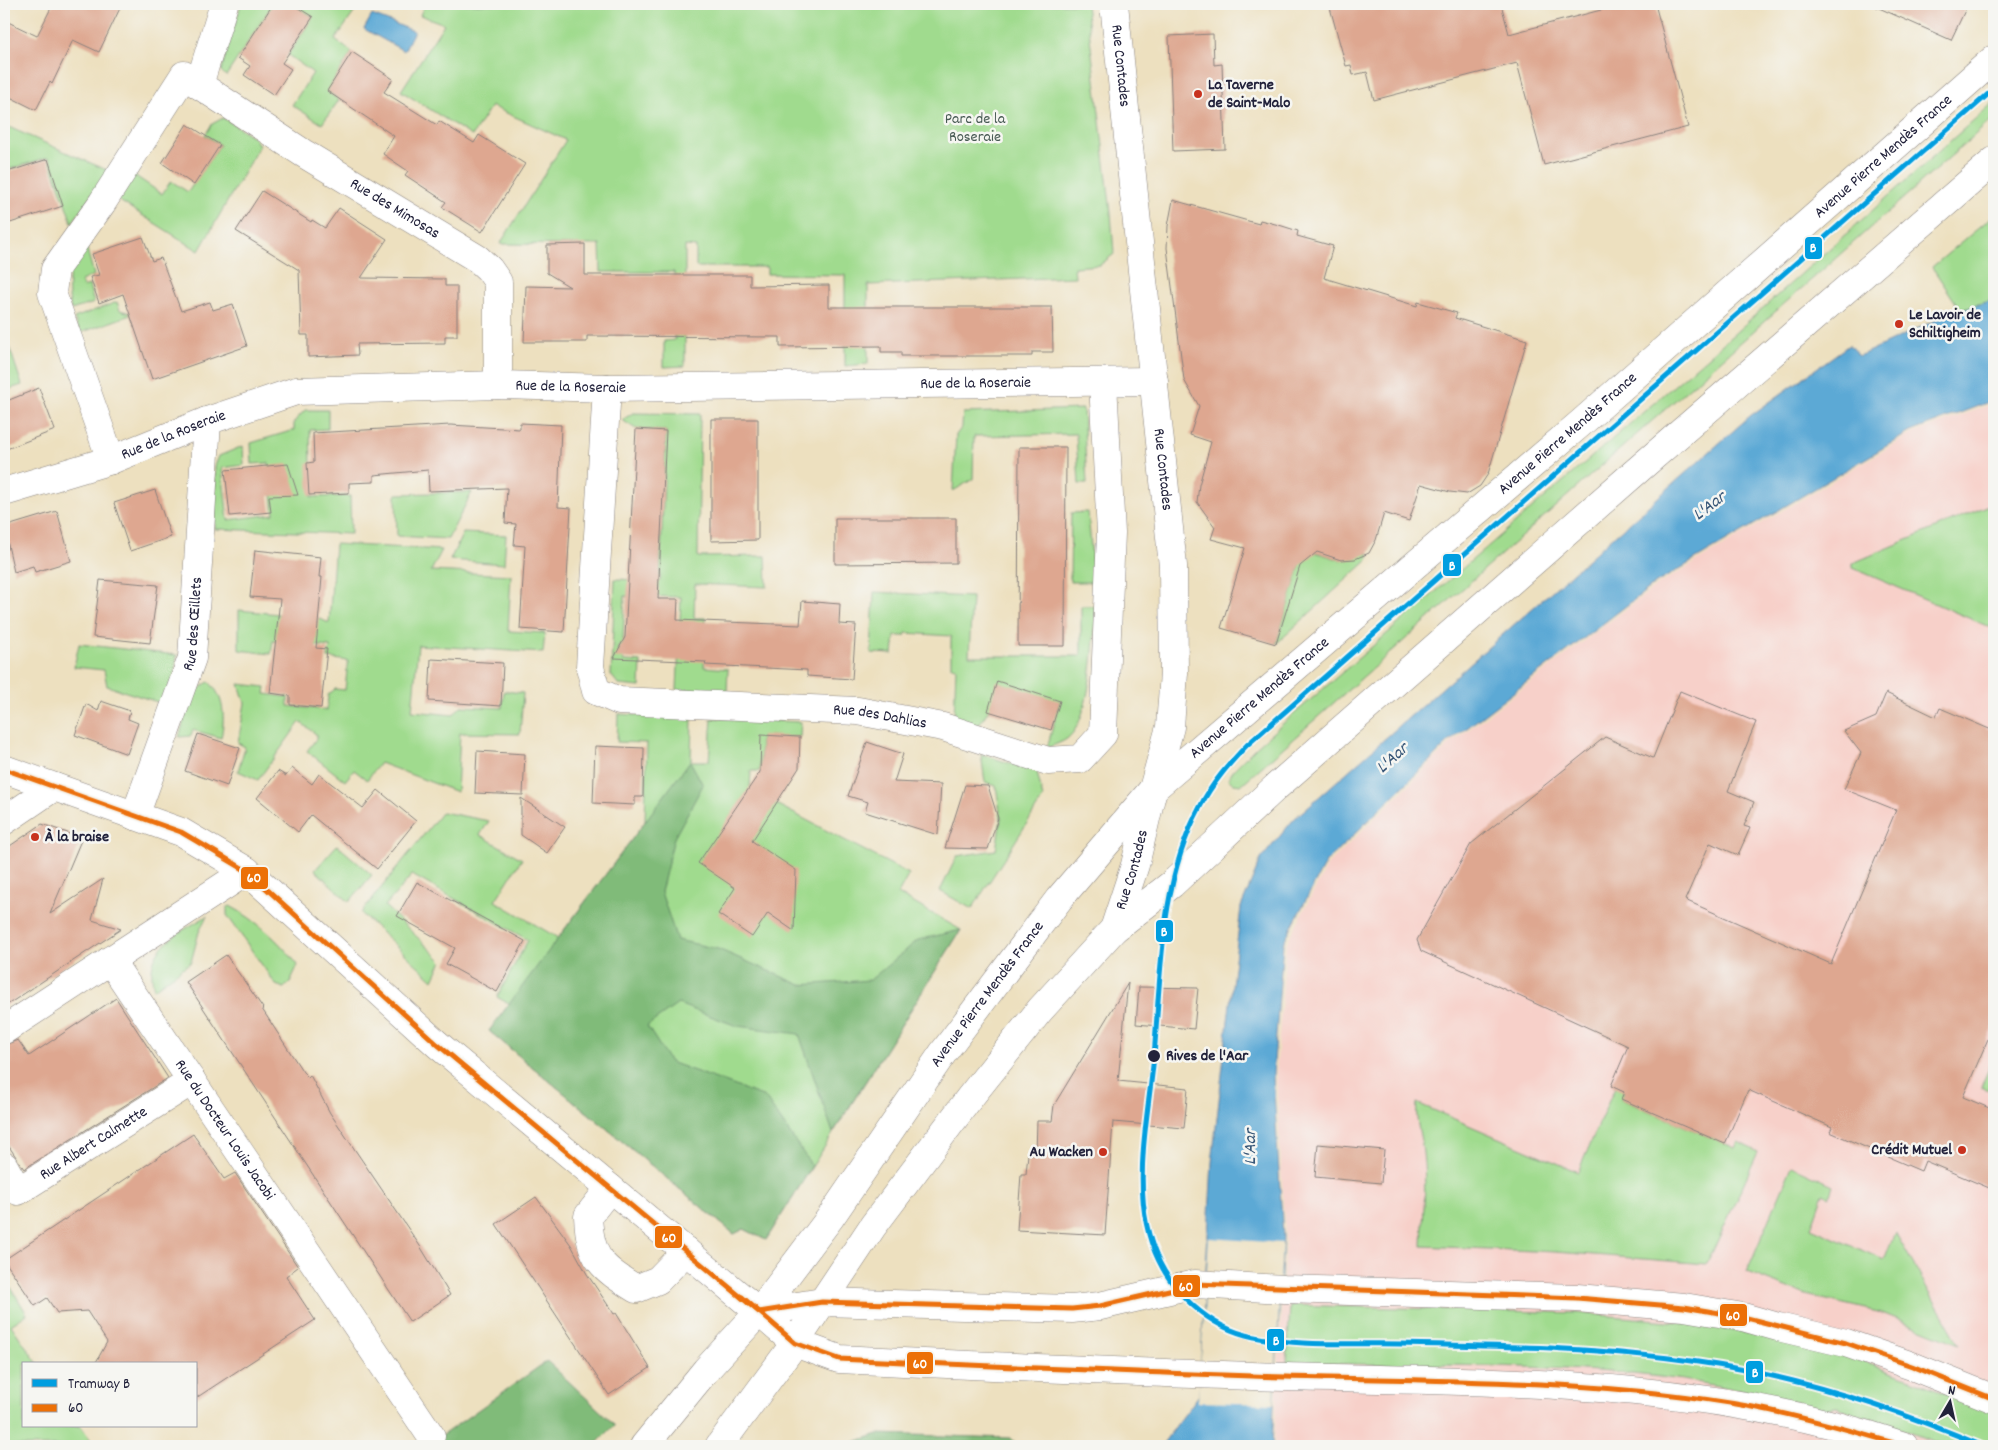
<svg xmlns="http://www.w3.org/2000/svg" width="1998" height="1450" viewBox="0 0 1998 1450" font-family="Dekko,sans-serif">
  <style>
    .built { fill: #f7d0c9 }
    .green { fill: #a0db8e; stroke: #617e64 }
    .forest { fill: #80bb79; stroke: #516e5a }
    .water { fill: #5ca9d5; stroke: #3f6688 }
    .pier { fill: #ede0bf }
    .building { fill: #dea790 }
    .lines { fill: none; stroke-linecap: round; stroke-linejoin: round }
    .minor-casing { stroke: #88817d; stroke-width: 29 }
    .tertiary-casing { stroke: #88817d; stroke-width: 29 }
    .secondary-casing { stroke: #88817d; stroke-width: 29 }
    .primary-casing { stroke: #88817d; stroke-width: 29 }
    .minor { stroke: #fff; stroke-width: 28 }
    .tertiary { stroke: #fff; stroke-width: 28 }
    .secondary { stroke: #fff; stroke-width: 28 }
    .primary { stroke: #fff; stroke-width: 28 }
    .bus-1-casing { stroke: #f6f6f2; stroke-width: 9 }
    .bus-1 { stroke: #ec7007; stroke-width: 5 }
    .tram-1-casing { stroke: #f6f6f2; stroke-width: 9 }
    .tram-1 { stroke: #009ee0; stroke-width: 5 }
    .poi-dot { fill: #c8321e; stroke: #f6f6f2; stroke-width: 2 }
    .stop-dot { fill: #22223b; stroke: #f6f6f2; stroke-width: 2 }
    .labels { text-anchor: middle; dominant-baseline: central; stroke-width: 5; stroke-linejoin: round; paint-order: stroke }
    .street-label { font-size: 16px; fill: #22223b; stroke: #f6f6f2 }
    .poi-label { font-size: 16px; font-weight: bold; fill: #22223b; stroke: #f6f6f2; text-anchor: start }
    .park-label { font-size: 16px; fill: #485a54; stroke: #f6f6f2 }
    .stop-label { font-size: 16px; font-weight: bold; fill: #22223b; stroke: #f6f6f2; text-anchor: start }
    .water-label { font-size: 18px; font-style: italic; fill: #395879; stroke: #f6f6f2 }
    .line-badge { stroke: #f6f6f2; stroke-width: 2 }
    .badge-label { font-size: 14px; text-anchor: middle; font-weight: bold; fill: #fff }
  </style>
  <rect width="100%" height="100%" fill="#f6f6f2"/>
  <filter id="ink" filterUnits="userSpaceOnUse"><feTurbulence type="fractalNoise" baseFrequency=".02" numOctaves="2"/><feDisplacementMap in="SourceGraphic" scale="10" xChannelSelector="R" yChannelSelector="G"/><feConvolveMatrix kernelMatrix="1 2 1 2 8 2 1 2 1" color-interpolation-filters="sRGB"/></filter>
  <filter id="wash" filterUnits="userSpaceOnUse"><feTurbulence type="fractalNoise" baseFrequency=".0096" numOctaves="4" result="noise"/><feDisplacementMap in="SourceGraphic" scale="20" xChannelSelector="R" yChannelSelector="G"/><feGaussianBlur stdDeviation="1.12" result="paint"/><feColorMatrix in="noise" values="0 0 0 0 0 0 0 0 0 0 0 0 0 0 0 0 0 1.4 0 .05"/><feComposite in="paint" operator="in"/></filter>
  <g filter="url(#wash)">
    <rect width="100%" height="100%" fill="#ede0bf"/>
    <!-- built -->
    <path class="built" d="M1994,403V1446H1274L1285,1238L1276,1075L1286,944L1328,864L1451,743L1657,585L1911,434Z"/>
    <!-- green -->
    <g class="green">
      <path d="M241,4H273L226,76L221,71Z"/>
      <path d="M292,4H360L335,40L352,52L327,91L339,100L322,124L292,105L313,73L288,55L313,17Z"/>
      <path d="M425,4H1086L1111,213L1114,254L1100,265L1074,267L1075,277L868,285V364L845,366V275L767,274V267H696V247L685,246V366L664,367V341L675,340L674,272H601L600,245L500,244L566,140L491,106L472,136L401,91L444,24L420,15Z"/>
      <path d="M1994,102V118L1241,785L1234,784L1228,779L1232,771L1257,746L1735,333Z"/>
      <path d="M223,118L254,137L259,146L199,251L118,200L134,175L162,194L171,181L188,192L220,145L205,135L212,124Z"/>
      <path d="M4,125L109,171L72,223L49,157L4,171Z"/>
      <path d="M1994,215V300L1960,309L1932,267Z"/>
      <path d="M85,242L94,275L81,281L83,287L89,285L94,303L71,310C66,283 68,266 85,242Z"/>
      <path d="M117,302L120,310L133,314L80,333L74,318Z"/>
      <path d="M4,331L22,385L4,391Z"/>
      <path d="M1083,409L1087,484H1079L1076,434L974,436L973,479L953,491L956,435L962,427L963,413Z"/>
      <path d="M305,410H328V429L310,430L312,497L350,496L351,534L215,529V466L219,456L243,446L244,465L222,468L228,520L274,514L269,463L252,464L251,443L294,430V422Z"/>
      <path d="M633,413L700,414L698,557L766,556L767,587L695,584L694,618H706L704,667L728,669L727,691L677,690L681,597L625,596L623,641L618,647L617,653L624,661L641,662L640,687L619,685L611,675L615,579L660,581L666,431L636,429L622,420Z"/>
      <path d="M472,492L448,539L397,536L396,494Z"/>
      <path d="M1994,503V629L1853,568V563Z"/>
      <path d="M1088,512L1094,582H1070L1071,513Z"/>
      <path d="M463,533L506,535L504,564L450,560Z"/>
      <path d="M335,544L442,550L431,571L511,575L508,631L545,633L543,653L418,645L412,711L453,715L461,706L502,708L504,691L523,693L520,734L460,733L457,792L380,763L367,780L354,770L345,781L307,751L316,739V734L300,722L258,780L238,771L245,747L238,743L245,703L239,684L266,687L265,694L288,697V706L327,710L328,695L335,689L345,690L348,661L328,658L330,647L273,641L271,654L239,650V610L318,618L329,623Z"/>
      <path d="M1305,549L1341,560L1369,553L1368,560L1276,644Z"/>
      <path d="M874,592L972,597L969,656H1081V606H1095L1096,619C1092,649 1092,717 1068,738C1063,742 1054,745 1047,748L1060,701L988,711L978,726L954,719L956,667L951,666V636L906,633L905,636H895L893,654L871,653Z"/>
      <path d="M79,644L177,655L175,671L164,704L107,686L104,670L74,667Z"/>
      <path d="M209,682C225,697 225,718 221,738L193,730L191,736L179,737C186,717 188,691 209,682Z"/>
      <path d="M618,714L692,718L691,761H709L712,718L801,722L800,737L761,736L760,771H751L750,787L776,804L909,874L898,894L961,930L766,1240L744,1229L734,1234L489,1031L509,1004L497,997L528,940L412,875L385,906L442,961L433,980L361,913L442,812L489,821L480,835L522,859L495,901L558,938L645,822L647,743L617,742Z"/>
      <path d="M981,754L1037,772L1043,798L972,909L940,891L957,856L996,850L1001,818L996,786L985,782Z"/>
      <path d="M337,845L372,875L349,902L315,870Z"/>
      <path d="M230,906C257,920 280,942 298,965L290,982L284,988L276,985L227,915V908Z"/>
      <path d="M207,916L199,932L191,962L154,989C143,947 176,935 207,916Z"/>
      <path d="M1994,1056V1092L1981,1087Z"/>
      <path d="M1615,1087L1624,1091L1621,1099L1735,1148L1738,1142L1758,1152L1707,1264L1556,1252L1422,1246C1423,1215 1427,1183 1423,1153C1421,1135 1415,1121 1417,1103L1578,1172Z"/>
      <path d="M1792,1166L1833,1185L1829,1197L1823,1194L1811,1228L1884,1260L1895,1232L1959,1344L1882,1313L1806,1295L1747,1272Z"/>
      <path d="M4,1276L27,1314L11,1325L38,1364H24V1426H81L95,1446H4Z"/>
      <path d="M1290,1305L1577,1313L1680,1322L1770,1337L1838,1352L1994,1411V1446H1945L1904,1430L1837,1407L1824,1409C1775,1398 1726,1386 1676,1379C1548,1362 1415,1366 1287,1363Z"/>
    </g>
    <!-- forest -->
    <g class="forest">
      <path d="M690,761L703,785L674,838L661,892L677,940L718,949L801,985L870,980L918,940L961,930L833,1133L799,1034L737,1026L678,1004L647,1026L670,1062L765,1097L812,1166L766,1240L744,1229L734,1234L489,1031Z"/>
      <path d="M547,1361L615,1425L594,1446H427Z"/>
      <path d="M878,1434L1011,1438L1018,1446H842Z"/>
    </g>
    <!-- water -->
    <g class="water">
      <path d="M372,15L414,31L404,51L364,29Z"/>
      <path d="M1994,300V400L1910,432L1656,583L1450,741L1326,862L1283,943L1273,1075L1283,1237L1272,1446H1161L1199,1395L1212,1162L1241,907L1261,859L1294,819L1750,416L1849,345L1859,356L1951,313Z"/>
    </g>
    <!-- pier -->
    <path class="pier" d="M1209,1238L1282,1243L1274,1404L1198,1402Z"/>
    <g id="blocks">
      <!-- building -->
      <g class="building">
        <path d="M53,4H122L99,52L73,40L52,84L50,82L36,110L4,94V20L37,36Z"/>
        <path d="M273,4H292L313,17L282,63L291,69L274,95L244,75L250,66L238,58Z"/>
        <path d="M1329,4H1501L1509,34L1624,4H1655L1688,127L1544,165L1517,63L1374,100L1367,72L1353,75L1351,65L1346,66Z"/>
        <path d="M1870,4H1968L1951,40Z"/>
        <path d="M1213,34L1214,65L1222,64L1225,149L1173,151L1169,36Z"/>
        <path d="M352,52L393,79L384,92L437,125L439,121L474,143L479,135L525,164L482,232L442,207L446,202L405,175L408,171L383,154L394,136L327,91Z"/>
        <path d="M187,124L220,145L194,185L162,163Z"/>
        <path d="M48,159L63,206L4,225V173Z"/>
        <path d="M262,191L311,222L312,220L325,228L339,208L387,239L361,278L445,279V286H457V336H445V343L357,344L358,355L308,357V335H301L299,270L236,231Z"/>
        <path d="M1173,200L1259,224L1260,220L1279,225L1298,231L1297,236L1333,246L1324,278L1417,306L1418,302L1457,313L1455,318L1527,340L1488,474L1480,486L1467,494L1450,492L1421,484L1409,521L1384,513L1376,540L1369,553L1355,559L1341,560L1317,552L1300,566L1276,644L1221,628L1245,548L1211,539L1215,527L1197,502L1199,485L1211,442L1190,435L1199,406L1184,380L1167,248L1168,226Z"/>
        <path d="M143,237L152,261L161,258L181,311L210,302L213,310L233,304L247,346L152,379L123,294L99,303L90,277L99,275L92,254Z"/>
        <path d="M585,244V275H750V286L829,285V307H1052L1053,352H1032V356H901V352H881V346L780,347V337L587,336V342H524L526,286L570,287L547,273V245Z"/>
        <path d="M39,388L55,430L4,450V402Z"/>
        <path d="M711,419H758V540L711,541Z"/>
        <path d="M520,423L561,425L558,507L571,508L564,632L520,629L525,546L514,545L516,524L505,523L507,488L429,491L428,470L374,475V482L349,483V493L309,495L307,463L314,462L313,433L450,425L520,429Z"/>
        <path d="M636,429L666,431L658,599H678L677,620L800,625L802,601L840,604L839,624L856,625L852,679L807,676V670L705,665L706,662L614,658L625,637Z"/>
        <path d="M1019,447H1066L1065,646H1018Z"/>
        <path d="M288,464L298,495L269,496L271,512L230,516L225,470Z"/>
        <path d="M155,490L171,537L130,551L114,503Z"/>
        <path d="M57,511L71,561L35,572L33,566L14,572L4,527Z"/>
        <path d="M835,518H956V563L835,564Z"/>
        <path d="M255,550L321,557L319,577H322L316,648L327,649L321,708L290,705V696L270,693L280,599L250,597Z"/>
        <path d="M100,580L158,585L150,643L93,637Z"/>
        <path d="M431,659L503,663L501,706L429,701Z"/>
        <path d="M997,681L1060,701L1051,730L988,711Z"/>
        <path d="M1680,691L1756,722L1728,791L1754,802L1744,826L1750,828L1738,855L1710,843L1685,900L1831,964L1896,810L1844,789L1861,753L1844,731L1876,717L1886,693L1936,717L1940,708L1994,731V1025L1963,1097L1994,1110V1190L1925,1161L1921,1171L1830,1132L1832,1127L1748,1090L1725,1144L1621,1099L1624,1092L1611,1086L1628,1046L1421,951L1417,940L1471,844L1605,737L1653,758Z"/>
        <path d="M101,701L130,711L128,719L138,723L127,754L75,735L86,704L98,711Z"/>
        <path d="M198,734L240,748L227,786L185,771Z"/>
        <path d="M761,735L800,737L799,768L752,841L796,870L794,931L768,913L752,937L718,914L735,888L698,863L760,772Z"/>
        <path d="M867,742L903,754L894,782L941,784L938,835L865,812L868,802L848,796Z"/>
        <path d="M595,746L644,748L643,797H635V805L593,803Z"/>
        <path d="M477,751L525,754L523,795L475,793Z"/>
        <path d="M292,768L312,784L319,774L363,808L378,790L416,821L377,869L311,815L298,832L257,798L278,771L286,776Z"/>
        <path d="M965,785L988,786L998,818L988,849L945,848Z"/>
        <path d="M521,798L565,827L547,853L521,835Z"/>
        <path d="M42,824L82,838L50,914L103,879L92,920L121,929L4,1007V850Z"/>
        <path d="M417,882L525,941L497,992L446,964L455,948L397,916Z"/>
        <path d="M226,955L263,1008L262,1009L303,1072L308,1077L310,1075L330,1113L420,1246L450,1295L410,1322L186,982Z"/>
        <path d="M1128,983L1118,1081L1188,1088L1184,1128L1113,1122L1105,1235L1017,1230L1021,1174H1026L1028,1154H1036L1037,1121H1052L1054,1105Z"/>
        <path d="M1139,987L1198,988L1194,1029L1136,1024Z"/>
        <path d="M116,998L168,1078L24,1169L4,1139V1045L18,1040L29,1056Z"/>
        <path d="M193,1134L224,1179L235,1173L298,1267L286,1276L315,1320L196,1398V1364H95L107,1342L87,1311L57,1313L47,1298L35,1306L4,1260Z"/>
        <path d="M1318,1144L1384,1150L1381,1183L1315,1177Z"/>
        <path d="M536,1197L571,1245L587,1274L614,1314L616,1313L650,1368L609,1395L496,1224Z"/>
      </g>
    </g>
  </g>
  <g filter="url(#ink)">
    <use href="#blocks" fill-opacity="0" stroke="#88817d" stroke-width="1"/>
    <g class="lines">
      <defs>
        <g id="minor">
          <path id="s1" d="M1114,4L1173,566L1174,673L1170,727L1153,789"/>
          <path d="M199,85L224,4"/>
          <path id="s2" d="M607,388L590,667L596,691L619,701L858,711L943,727L1048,761L1080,759L1103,734L1111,533L1103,383"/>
          <path id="s3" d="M111,460L52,293L55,269L102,203L184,75L303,153L478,259L489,269L498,282V385"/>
          <path id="s4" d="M4,492L111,460L207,421L296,391L498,385L607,388L1154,381"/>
          <path id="s5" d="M135,816L192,658L207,421"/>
          <path d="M4,821L54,787"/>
          <path id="s6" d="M110,960L431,1436"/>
          <path d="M4,1030L247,871"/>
          <path id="s7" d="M4,1166L18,1191L192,1081"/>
          <path d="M610,1188L588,1216C590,1259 601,1267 636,1289L658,1280L686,1251"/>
        </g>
        <path id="tertiary" d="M4,769L181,832L247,871L437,1044L759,1312"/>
        <g id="secondary">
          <path d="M759,1312L822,1302L1072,1309L1100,1306L1195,1284L1284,1289L1577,1298L1684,1307L1743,1317L1778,1327L1846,1343L1912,1366L1994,1399"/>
          <path d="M759,1312L795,1343L839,1359C988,1366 1137,1373 1286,1377C1492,1382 1706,1378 1904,1446"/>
        </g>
        <g id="primary">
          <path id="s8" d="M1114,929L1135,865L1152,793"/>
          <path id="s9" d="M644,1446L706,1370L759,1312L830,1218L943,1053L1059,899L1153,789L1581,423L1994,59"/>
          <path d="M719,1446L795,1343L873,1226L971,1096L1040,1010L1114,929L1172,884L1276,787L1632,475L1994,161"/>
        </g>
      </defs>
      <!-- minor casing -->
      <use href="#minor" class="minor-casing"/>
      <!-- tertiary casing -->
      <use href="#tertiary" class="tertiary-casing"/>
      <!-- secondary casing -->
      <use href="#secondary" class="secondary-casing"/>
      <!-- primary casing -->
      <use href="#primary" class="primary-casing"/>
      <!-- minor -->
      <use href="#minor" class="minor"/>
      <!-- tertiary -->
      <use href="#tertiary" class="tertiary"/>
      <!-- secondary -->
      <use href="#secondary" class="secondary"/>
      <!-- primary -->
      <use href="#primary" class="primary"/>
      <defs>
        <g id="bus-1">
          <path d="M4,769L181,832L247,871L437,1044L759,1312L822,1302L1072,1309L1100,1306L1195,1284L1577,1298L1684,1307L1743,1317L1846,1343L1912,1366L1994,1399"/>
          <path d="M742,1297L795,1343L839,1359C988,1366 1137,1373 1286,1377C1441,1381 1599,1379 1753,1407C1804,1417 1854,1431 1904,1446"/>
        </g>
      </defs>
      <!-- bus-1 casing -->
      <use href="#bus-1" class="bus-1-casing"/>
      <!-- bus-1 -->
      <use href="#bus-1" class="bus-1"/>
      <defs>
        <path id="tram-1" d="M1983,1446C1891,1407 1797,1376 1698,1362C1600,1347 1500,1346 1401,1344C1353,1343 1292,1347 1246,1335C1223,1329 1202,1315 1186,1299C1120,1233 1146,1138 1154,1056C1161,974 1160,881 1200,807C1212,783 1229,764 1247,745L1994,89"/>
      </defs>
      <!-- tram-1 casing -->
      <use href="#tram-1" class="tram-1-casing"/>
      <!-- tram-1 -->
      <use href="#tram-1" class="tram-1"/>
    </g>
  </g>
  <!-- markers -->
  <g class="poi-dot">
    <circle cx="1198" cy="94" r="5"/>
    <circle cx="1899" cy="324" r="5"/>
    <circle cx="35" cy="837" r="5"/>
    <circle cx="1962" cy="1150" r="5"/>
    <circle cx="1103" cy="1152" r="5"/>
  </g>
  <circle class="stop-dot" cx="1154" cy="1056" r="7"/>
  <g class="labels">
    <!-- street labels -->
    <g class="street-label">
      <text stroke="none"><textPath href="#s1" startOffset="62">Rue Contades</textPath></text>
      <text stroke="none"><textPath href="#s9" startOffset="1798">Avenue Pierre Mendès France</textPath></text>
      <text stroke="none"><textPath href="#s3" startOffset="684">Rue des Mimosas</textPath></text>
      <text stroke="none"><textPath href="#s4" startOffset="989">Rue de la Roseraie</textPath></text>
      <text stroke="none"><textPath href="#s4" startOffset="584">Rue de la Roseraie</textPath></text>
      <text stroke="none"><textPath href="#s9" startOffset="1378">Avenue Pierre Mendès France</textPath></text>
      <text stroke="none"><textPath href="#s4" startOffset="179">Rue de la Roseraie</textPath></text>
      <text stroke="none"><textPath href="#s1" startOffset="468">Rue Contades</textPath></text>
      <text stroke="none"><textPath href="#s5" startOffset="202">Rue des Œillets</textPath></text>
      <text stroke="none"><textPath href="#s9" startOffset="972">Avenue Pierre Mendès France</textPath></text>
      <text stroke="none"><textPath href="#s2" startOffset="591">Rue des Dahlias</textPath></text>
      <text stroke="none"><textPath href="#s8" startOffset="62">Rue Contades</textPath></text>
      <text stroke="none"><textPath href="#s9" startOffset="568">Avenue Pierre Mendès France</textPath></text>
      <text stroke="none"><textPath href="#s6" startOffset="205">Rue du Docteur Louis Jacobi</textPath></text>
      <text stroke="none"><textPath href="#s7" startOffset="118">Rue Albert Calmette</textPath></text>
    </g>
    <!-- poi labels -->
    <g class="poi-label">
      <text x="1208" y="85">La Taverne<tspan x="1208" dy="18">de Saint-Malo</tspan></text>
      <text x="1909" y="315">Le Lavoir de<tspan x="1909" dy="18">Schiltigheim</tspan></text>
      <text x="45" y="837">À la braise</text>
      <text x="1952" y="1150" text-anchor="end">Crédit Mutuel</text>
      <text x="1093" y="1152" text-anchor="end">Au Wacken</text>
    </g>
    <!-- park labels -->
    <g class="park-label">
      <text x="975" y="119">Parc de la<tspan x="975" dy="18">Roseraie</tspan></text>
    </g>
    <!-- stop labels -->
    <g class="stop-label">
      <text x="1166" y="1056">Rives de l'Aar</text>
    </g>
    <!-- water labels -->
    <g class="water-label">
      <text transform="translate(1710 507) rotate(-37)">L'Aar</text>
      <text transform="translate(1393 759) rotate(-42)">L'Aar</text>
      <text transform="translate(1251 1147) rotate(-90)">L'Aar</text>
    </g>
  </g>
  <g class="line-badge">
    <rect x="1804" y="236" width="19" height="24" rx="5" fill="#009ee0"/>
    <rect x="1442" y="553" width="20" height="24" rx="5" fill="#009ee0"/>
    <rect x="240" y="866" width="29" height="24" rx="5" fill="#ec7007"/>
    <rect x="1155" y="919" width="19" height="24" rx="5" fill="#009ee0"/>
    <rect x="654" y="1225" width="29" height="24" rx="5" fill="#ec7007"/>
    <rect x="1172" y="1274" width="29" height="24" rx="5" fill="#ec7007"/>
    <rect x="1719" y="1303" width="29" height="24" rx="5" fill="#ec7007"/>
    <rect x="1266" y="1328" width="19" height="24" rx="5" fill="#009ee0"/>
    <rect x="906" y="1351" width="28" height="24" rx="5" fill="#ec7007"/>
    <rect x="1745" y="1360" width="19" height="24" rx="5" fill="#009ee0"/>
  </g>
  <g class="badge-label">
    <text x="1813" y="252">B</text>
    <text x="1452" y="570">B</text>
    <text x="254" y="882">60</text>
    <text x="1164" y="936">B</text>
    <text x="669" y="1242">60</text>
    <text x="1186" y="1291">60</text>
    <text x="1733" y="1320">60</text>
    <text x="1276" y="1345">B</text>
    <text x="920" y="1368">60</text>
    <text x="1755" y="1377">B</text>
  </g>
  <!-- margin -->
  <rect width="1998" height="1450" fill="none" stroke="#f6f6f2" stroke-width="20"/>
  <!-- legend -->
  <rect x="22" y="1362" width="175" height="65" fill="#f6f6f2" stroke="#a1a1a9"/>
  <rect x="32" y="1379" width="25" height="8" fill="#009ee0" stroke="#a1a1a9"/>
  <text x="68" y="1388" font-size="15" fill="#22223b">Tramway B</text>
  <rect x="32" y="1404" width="25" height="8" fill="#ec7007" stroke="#a1a1a9"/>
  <text x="68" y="1412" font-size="15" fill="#22223b">60</text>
  <!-- north arrow -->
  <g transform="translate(1950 1402) rotate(9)" stroke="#f6f6f2" stroke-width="4" paint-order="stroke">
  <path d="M0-4L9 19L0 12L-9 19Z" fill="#22223b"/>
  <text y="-8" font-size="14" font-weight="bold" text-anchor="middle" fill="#22223b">N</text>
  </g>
</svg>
